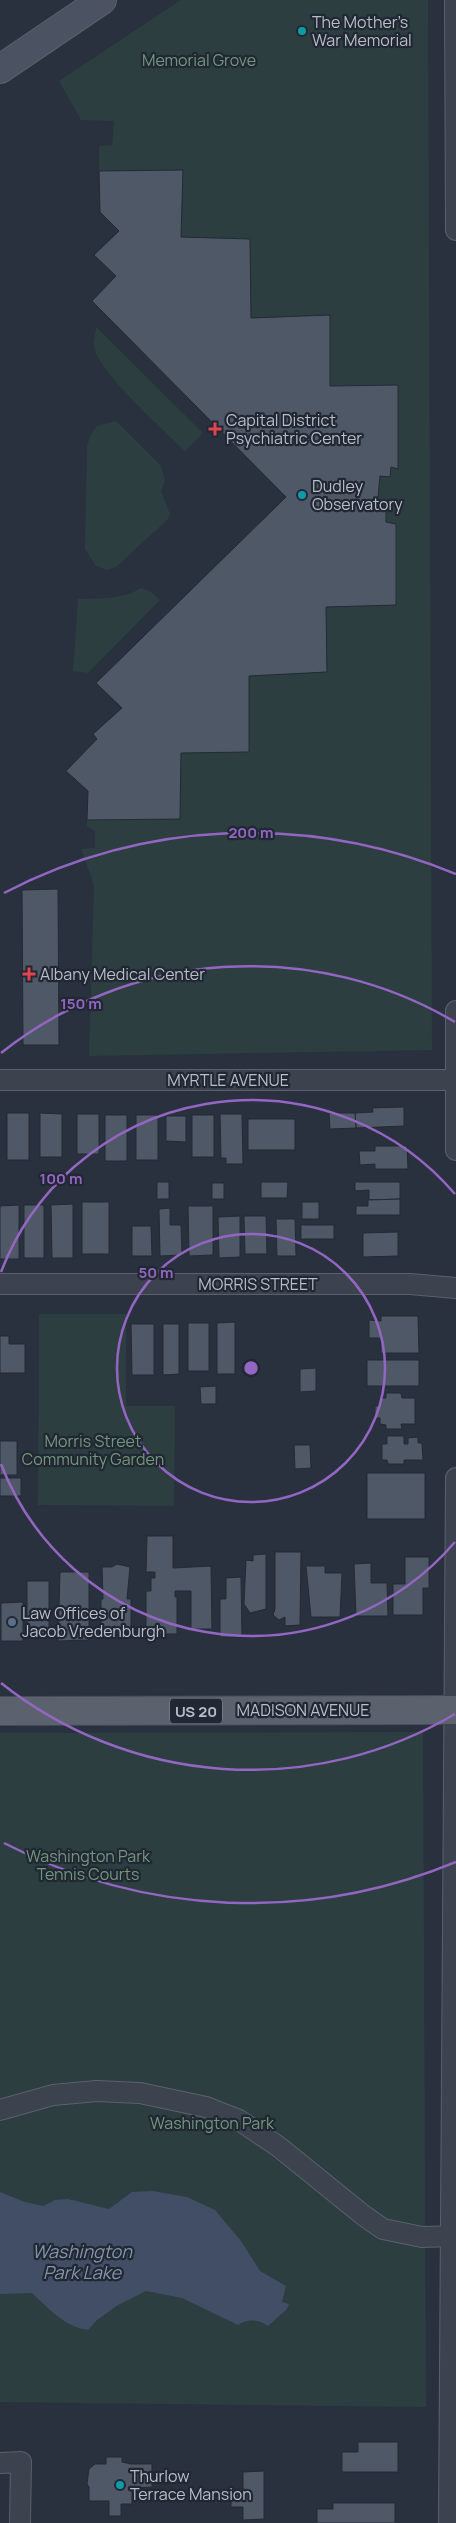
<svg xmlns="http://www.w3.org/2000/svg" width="456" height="2523" viewBox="0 0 456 2523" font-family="Manrope,sans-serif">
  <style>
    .green { fill: #2c3e40 }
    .water { fill: #414e65 }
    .building { fill: #4f5866; stroke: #232a35 }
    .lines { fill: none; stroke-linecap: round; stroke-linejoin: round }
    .street-casing { stroke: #5a616c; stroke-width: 22 }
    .secondary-casing { stroke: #5a616c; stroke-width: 30 }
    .primary-casing { stroke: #464c57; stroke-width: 30 }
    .street { stroke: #3c434e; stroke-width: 20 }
    .secondary { stroke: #4b5261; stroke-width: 28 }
    .primary { stroke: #5b626e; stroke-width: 28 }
    .ring { fill: none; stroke: #9466c3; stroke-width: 2.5 }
    .culture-dot { fill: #0f9aa8; stroke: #212833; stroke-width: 2 }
    .health-dot { fill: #e0444e; stroke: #212833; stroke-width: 2 }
    .service-dot { fill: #5c6f8a; stroke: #212833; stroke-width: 2 }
    .labels { text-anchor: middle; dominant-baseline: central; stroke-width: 4.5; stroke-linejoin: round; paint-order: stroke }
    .shield { fill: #212833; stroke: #8b919c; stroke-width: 1 }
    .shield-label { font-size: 15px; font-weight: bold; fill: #b9bec9 }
    .poi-label { font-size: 16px; fill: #b9bec9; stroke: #212833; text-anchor: start }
    .park-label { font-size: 16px; fill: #73977d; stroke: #212833 }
    .street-label { font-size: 16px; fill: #b9bec9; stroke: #212833 }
    .water-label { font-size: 18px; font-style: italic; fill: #8494ac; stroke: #212833 }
    .centre { fill: #9466c3; stroke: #212833; stroke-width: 2.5 }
    .ring-label { font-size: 15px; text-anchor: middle; font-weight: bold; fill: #9466c3; stroke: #212833; stroke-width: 4.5; stroke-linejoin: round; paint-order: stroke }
  </style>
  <rect width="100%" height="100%" fill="#29313e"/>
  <!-- green -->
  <g class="green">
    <path d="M181,0H428L432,1050L89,1056L94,885L81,849L95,848V831L87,826V820L179,819L181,753L249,676L327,672L326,607L396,604V524L386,522V509H377L380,476L390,477L398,385L330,386L251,318L250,239L181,237L183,170L99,171V146L112,145L114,121L81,120L59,81Z"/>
    <path d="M96,327L203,433L185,451C165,431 97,371 94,346C93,340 96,333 96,327Z"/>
    <path d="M116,421L161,466L165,480L161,491L170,514L167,520L116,567L107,570L96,566L85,549L87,446L90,436L97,426Z"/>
    <path d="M141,588L151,592L160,600L88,673L73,671L78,599C100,598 121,600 141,588Z"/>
    <path d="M39,1314H126V1406H175L174,1506L38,1505Z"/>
    <path d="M423,1732L426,2407L0,2402V1733Z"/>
  </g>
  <!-- water -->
  <path class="water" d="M152,2191L187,2197L215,2210L241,2241L260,2271L286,2286L282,2302L289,2304L286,2310L268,2326C260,2319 247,2319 238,2325L182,2298L146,2291L118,2305L97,2320L88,2330C65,2327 49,2309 32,2293L0,2294V2192L25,2202L43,2206L55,2200L68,2199L109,2209L132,2192Z"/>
  <!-- building -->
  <g class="building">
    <path d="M183,170L181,237L250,239L251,318L330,315V386L398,385V469L391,467L390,477L380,476L377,509H386V522L396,524V605L326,607L327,672L249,676V752L181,753L180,819L87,820L88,791L66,771L97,739L93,734L122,708L96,683L286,497L92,301L116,276L94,255L119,231L100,212L99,171Z"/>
    <path d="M58,889L59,1045H23L22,890Z"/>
    <path d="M404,1107V1126L356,1128L355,1113L373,1112L372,1108Z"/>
    <rect x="7" y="1113" width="22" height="47"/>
    <path d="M40,1113L62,1114V1157H40Z"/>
    <path d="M329,1113H355L356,1128L330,1129Z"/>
    <rect x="77" y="1114" width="22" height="40"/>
    <path d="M220,1114H242L243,1164H226V1158H221Z"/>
    <rect x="105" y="1115" width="22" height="46"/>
    <rect x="136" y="1115" width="22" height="45"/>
    <rect x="192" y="1115" width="22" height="42"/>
    <path d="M166,1116H186V1142L166,1141Z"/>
    <rect x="248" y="1119" width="47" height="31"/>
    <path d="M375,1146H407L408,1169H375V1164L360,1165L359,1151H375Z"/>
    <rect x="157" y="1182" width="12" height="17"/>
    <path d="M261,1182H288L287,1198H261Z"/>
    <path d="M355,1182H400V1199L369,1200V1190L355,1191Z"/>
    <rect x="212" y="1183" width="12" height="16"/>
    <path d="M400,1199V1215H356V1206H368V1200Z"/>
    <rect x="82" y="1202" width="27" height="52"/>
    <rect x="302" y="1202" width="17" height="17"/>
    <path d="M73,1204V1258H52L51,1205Z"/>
    <path d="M19,1205V1259H0V1206Z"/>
    <rect x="24" y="1205" width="20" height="53"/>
    <path d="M188,1206H213V1255L189,1256Z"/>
    <path d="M170,1208V1225H181L182,1255L160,1256L159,1209Z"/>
    <path d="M240,1216V1257L219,1258L218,1217Z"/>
    <path d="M244,1216H266L267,1254H245Z"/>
    <path d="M276,1219H295L296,1256H277Z"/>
    <rect x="301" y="1225" width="33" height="14"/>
    <path d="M132,1226H151L152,1256H132Z"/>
    <path d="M398,1232V1256L363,1257V1233Z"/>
    <path d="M381,1316H418L419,1353H381V1338H369V1320L381,1321Z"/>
    <path d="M235,1322V1374H217V1323Z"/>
    <rect x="188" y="1323" width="21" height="48"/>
    <path d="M131,1324H154V1375H132Z"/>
    <path d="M163,1324H179V1374L163,1375Z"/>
    <path d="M0,1336H9V1344H25V1373H0Z"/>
    <rect x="367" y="1360" width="52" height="26"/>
    <path d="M316,1368V1391L300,1392V1369Z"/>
    <path d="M216,1386V1404H201L200,1387Z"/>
    <path d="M386,1393H401L402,1398H415V1424H401L402,1429H386V1425L380,1424V1418H375V1406H380V1398H386Z"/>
    <path d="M387,1436H404V1444H408V1438L418,1437V1443H422L423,1460H404V1464H388L387,1460H382V1444H387Z"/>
    <rect x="0" y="1441" width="17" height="34"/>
    <path d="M294,1445H310L311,1468L295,1469Z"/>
    <rect x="367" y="1473" width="58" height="46"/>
    <rect x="0" y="1478" width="21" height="18"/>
    <path d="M147,1536H173V1568L211,1566L212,1629H191V1591H175V1597H177V1634H146V1591H151V1578H155V1572H146Z"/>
    <path d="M275,1552H301L300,1625L285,1626V1617L279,1620L273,1615L275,1609Z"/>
    <path d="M266,1554V1609L250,1613L244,1604L246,1560L253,1561V1555Z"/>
    <path d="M405,1557H429V1588H423V1615H393V1584H405Z"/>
    <path d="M371,1563V1583H387L388,1616H356L354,1564Z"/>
    <path d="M117,1564L130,1567L127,1599H131V1632H101V1599H103L102,1567H112Z"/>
    <path d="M306,1566H325V1573H342L340,1617H311Z"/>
    <path d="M60,1572H89V1640L58,1641Z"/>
    <path d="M241,1577L242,1637H220V1599H226V1578Z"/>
    <rect x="27" y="1581" width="22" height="53"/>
    <path d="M23,1602V1641H1V1603Z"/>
    <path d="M358,2442H398V2472H342V2452H358Z"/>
    <path d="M106,2457H122V2462L131,2464H152V2487L132,2488V2504H121V2516H109V2501H89V2487L87,2484L89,2469L95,2464H106Z"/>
    <path d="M264,2471V2519L243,2520V2507H231V2489H243V2472Z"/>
    <path d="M333,2503H395V2523H317V2509H333Z"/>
  </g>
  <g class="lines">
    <defs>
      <g id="street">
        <path d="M455,0L456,230"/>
        <path d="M456,1011V1150"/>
        <path d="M0,1080H456"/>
        <path d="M0,1284H410L456,1288"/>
        <path d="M0,2110L53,2095L97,2091L140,2093L206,2107L239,2120L279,2147L363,2215L383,2229L422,2237L456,2236"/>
        <path d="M0,2463L21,2462L20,2523"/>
        <path d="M449,2523L456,1478"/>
      </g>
      <path id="secondary" d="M0,69L102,0"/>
      <path id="primary" d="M0,1711L456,1710"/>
    </defs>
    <!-- street casing -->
    <use href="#street" class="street-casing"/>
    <!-- secondary casing -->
    <use href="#secondary" class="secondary-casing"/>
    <!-- primary casing -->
    <use href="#primary" class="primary-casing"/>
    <!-- street -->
    <use href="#street" class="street"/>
    <!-- secondary -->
    <use href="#secondary" class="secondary"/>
    <!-- primary -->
    <use href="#primary" class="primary"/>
  </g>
  <!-- distance rings -->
  <g class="ring">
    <circle cx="251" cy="1368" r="134"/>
    <path d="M455 1542A268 268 0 0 1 1 1464M1 1272A268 268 0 0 1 455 1194"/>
    <path d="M455 1714A402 402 0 0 1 1 1683M1 1053A402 402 0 0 1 455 1022"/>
    <path d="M456 1862A535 535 0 0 1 4 1843M4 893A535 535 0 0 1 456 874"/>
  </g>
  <!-- markers -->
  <g class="culture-dot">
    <circle cx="302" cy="31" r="5"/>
    <circle cx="302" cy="495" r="5"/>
    <circle cx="120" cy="2485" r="5"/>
  </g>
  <g class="health-dot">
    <path d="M212.5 421.5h5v5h5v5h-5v5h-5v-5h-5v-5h5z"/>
    <path d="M26.5 966.5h5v5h5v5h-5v5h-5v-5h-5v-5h5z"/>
  </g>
  <circle class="service-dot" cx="12" cy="1622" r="5"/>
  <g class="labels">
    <!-- shield labels -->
    <rect class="shield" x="170" y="1698.5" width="52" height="25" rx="4"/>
    <g class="shield-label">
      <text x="196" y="1711">US 20</text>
    </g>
    <!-- poi labels -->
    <g class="poi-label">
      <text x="312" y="22">The Mother’s<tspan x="312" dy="18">War Memorial</tspan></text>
      <text x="226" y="420">Capital District<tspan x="226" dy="18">Psychiatric Center</tspan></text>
      <text x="312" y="486">Dudley<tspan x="312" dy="18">Observatory</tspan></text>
      <text x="40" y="974">Albany Medical Center</text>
      <text x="22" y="1613">Law Offices of<tspan x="22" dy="18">Jacob Vredenburgh</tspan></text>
      <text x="130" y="2476">Thurlow<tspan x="130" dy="18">Terrace Mansion</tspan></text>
    </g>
    <!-- park labels -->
    <g class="park-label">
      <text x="199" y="60">Memorial Grove</text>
      <text x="93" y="1441">Morris Street<tspan x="93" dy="18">Community Garden</tspan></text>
      <text x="88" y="1856">Washington Park<tspan x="88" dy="18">Tennis Courts</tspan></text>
      <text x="212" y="2123">Washington Park</text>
    </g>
    <!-- street labels -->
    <g class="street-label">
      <text x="228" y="1080">MYRTLE AVENUE</text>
      <text x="258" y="1284">MORRIS STREET</text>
      <text x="303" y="1710">MADISON AVENUE</text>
    </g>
    <!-- water labels -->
    <g class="water-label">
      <text x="82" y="2251">Washington<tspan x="82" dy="21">Park Lake</tspan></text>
    </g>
  </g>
  <circle cx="251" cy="1368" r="8" class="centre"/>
  <g class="ring-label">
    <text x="251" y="838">200 m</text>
    <text x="81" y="1009">150 m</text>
    <text x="61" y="1184">100 m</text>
    <text x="156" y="1278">50 m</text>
  </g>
</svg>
